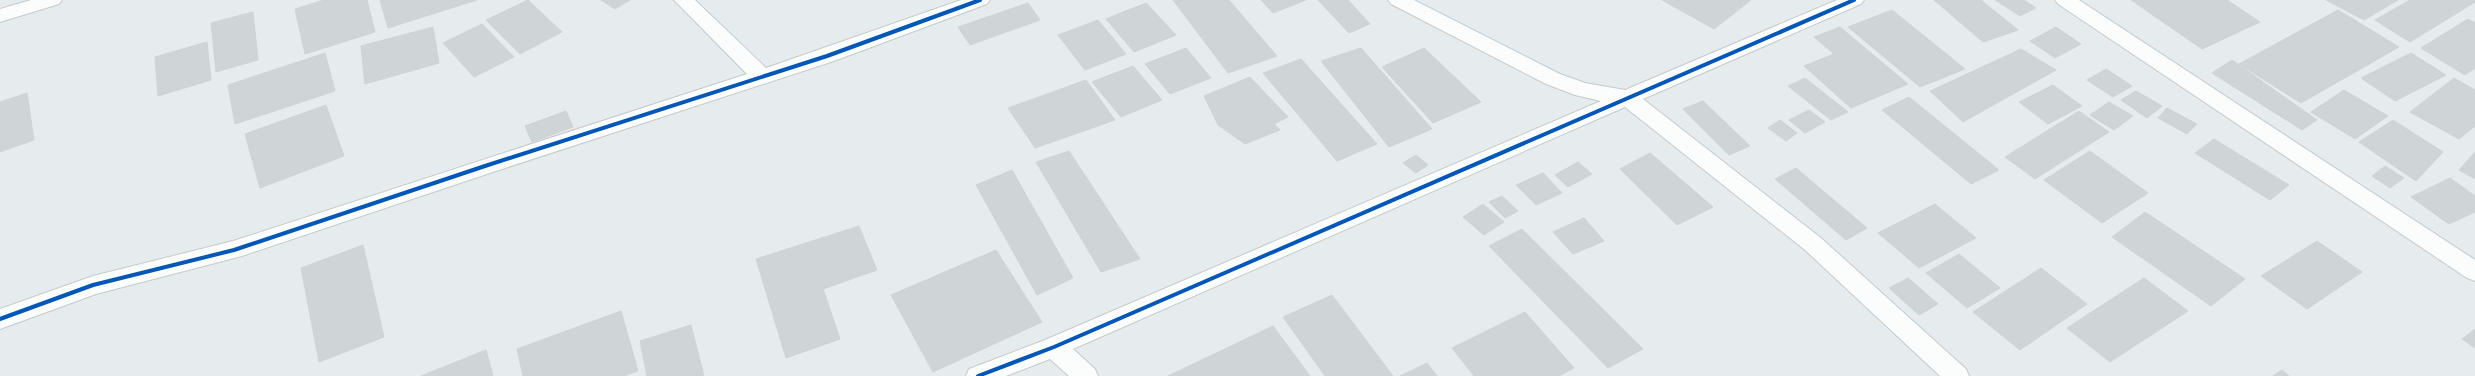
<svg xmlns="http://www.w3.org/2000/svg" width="2475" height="376" viewBox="0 0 2475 376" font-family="'Golos Text',sans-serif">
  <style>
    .building { fill: #cfd5d6; stroke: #ccd4d5 }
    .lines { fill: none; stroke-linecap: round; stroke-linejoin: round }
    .minor-casing { stroke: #c4cacb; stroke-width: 2 }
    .minor { fill: #fbfcfc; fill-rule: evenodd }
    .cycleway-casing { stroke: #fff; stroke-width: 6 }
    .cycleway { stroke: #0057b8; stroke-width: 4 }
  </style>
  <rect width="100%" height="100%" fill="#e6eced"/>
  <!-- building -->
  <g class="building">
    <path d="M324,0H367L375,32L305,54L295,9Z"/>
    <path d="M380,0H477L388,28Z"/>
    <path d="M528,0L562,32L520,54L486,20Z"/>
    <path d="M601,0H630L615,9Z"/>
    <path d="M1173,0H1229L1277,56L1228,73Z"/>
    <path d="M1261,0H1306L1273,13Z"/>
    <path d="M1318,0H1348L1370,24L1349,33Z"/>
    <path d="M1662,0H1751L1714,29Z"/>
    <path d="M1934,0H1981L2018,30L1983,42Z"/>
    <path d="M1995,0H2024L2036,8L2020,16Z"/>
    <path d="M2131,0H2227L2260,22L2202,49Z"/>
    <path d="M2326,0H2398L2364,20Z"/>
    <path d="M2410,0H2475V2L2410,42L2375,20Z"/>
    <path d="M1028,3L1040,20L970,45L958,27Z"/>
    <path d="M1146,3L1176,35L1134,52L1106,19Z"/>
    <path d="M1892,10L1965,69L1920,87L1848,27Z"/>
    <path d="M2338,10L2399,47L2301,103L2239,64Z"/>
    <path d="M253,12L258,60L216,72L211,23Z"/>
    <path d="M2468,19L2475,23V68L2465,75L2421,48Z"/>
    <path d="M1098,20L1126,54L1085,70L1058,35Z"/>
    <path d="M482,24L514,57L474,77L443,43Z"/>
    <path d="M433,27L439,63L365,84L361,46Z"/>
    <path d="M1840,27L1908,84L1851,108L1804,66L1834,54L1814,37Z"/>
    <path d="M2056,27L2081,44L2055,58L2030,41Z"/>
    <path d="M207,42L211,80L158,96L155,57Z"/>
    <path d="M1186,48L1211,78L1170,94L1145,64Z"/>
    <path d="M1361,48L1432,129L1389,147L1321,61Z"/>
    <path d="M1424,48L1481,102L1433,123L1382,67Z"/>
    <path d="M2021,49L2056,70L1963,122L1930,91Z"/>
    <path d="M325,53L335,91L235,124L228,85Z"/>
    <path d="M2411,53L2446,75L2395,101L2361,78Z"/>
    <path d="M1301,59L1377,144L1337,161L1263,73Z"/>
    <path d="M2232,60L2317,120L2302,130L2212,73Z"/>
    <path d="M1133,66L1162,100L1121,117L1092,82Z"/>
    <path d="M2106,69L2132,86L2113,97L2087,80Z"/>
    <path d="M1250,77L1288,117L1274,124L1280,130L1245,144L1218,125L1204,96Z"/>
    <path d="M1805,78L1848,112L1831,120L1788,86Z"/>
    <path d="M2454,78L2475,90V126L2459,139L2410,112Z"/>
    <path d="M1086,80L1115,120L1035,148L1008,108Z"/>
    <path d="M2053,85L2082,106L2048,124L2019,102Z"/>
    <path d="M2344,90L2388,116L2355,139L2311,112Z"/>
    <path d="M2136,91L2162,106L2147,118L2121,100Z"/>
    <path d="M27,93L34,140L0,152V102Z"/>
    <path d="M1909,97L1999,170L1971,184L1882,110Z"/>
    <path d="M1703,101L1750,146L1729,155L1683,109Z"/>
    <path d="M2109,102L2133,116L2114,130L2090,115Z"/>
    <path d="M326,105L344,156L260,188L245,134Z"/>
    <path d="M2167,108L2197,124L2187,134L2158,118Z"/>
    <path d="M1809,110L1825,122L1805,133L1789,120Z"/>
    <path d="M566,111L573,127L532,142L525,126Z"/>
    <path d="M2079,111L2109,132L2035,179L2005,157Z"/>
    <path d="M1780,120L1797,133L1786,141L1768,128Z"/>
    <path d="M2393,120L2443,152L2416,181L2359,142Z"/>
    <path d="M2214,139L2289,185L2270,200L2195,153Z"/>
    <path d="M1069,151L1140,259L1101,272L1036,162Z"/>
    <path d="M2090,151L2148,193L2102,223L2044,180Z"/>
    <path d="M2475,152V179L2459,170Z"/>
    <path d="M1650,153L1713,207L1677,225L1620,169Z"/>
    <path d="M1416,155L1428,165L1416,173L1403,163Z"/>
    <path d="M1578,162L1592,174L1568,187L1555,175Z"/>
    <path d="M2385,166L2404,178L2390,188L2372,176Z"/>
    <path d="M1796,168L1867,228L1846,240L1775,179Z"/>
    <path d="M1012,170L1073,278L1037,295L976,185Z"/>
    <path d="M1543,173L1562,193L1536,205L1516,185Z"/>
    <path d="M2450,178L2475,196V212L2449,224L2411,197Z"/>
    <path d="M1502,196L1518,211L1505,218L1489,202Z"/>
    <path d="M1483,204L1504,222L1484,235L1463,217Z"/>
    <path d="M1935,204L1976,238L1919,268L1878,233Z"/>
    <path d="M2145,212L2245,279L2211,306L2112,237Z"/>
    <path d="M1584,218L1604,241L1573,254L1553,232Z"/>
    <path d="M859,226L877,270L823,289L840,339L786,358L756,259Z"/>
    <path d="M1522,229L1643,349L1608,368L1489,246Z"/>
    <path d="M2317,241L2362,272L2307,309L2261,276Z"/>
    <path d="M363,245L384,337L319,362L301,268Z"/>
    <path d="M996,250L1042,322L933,372L891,295Z"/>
    <path d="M1959,254L2000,288L1967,308L1926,273Z"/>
    <path d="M2041,268L2087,304L2020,350L1973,312Z"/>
    <path d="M1908,278L1938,304L1919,315L1889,288Z"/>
    <path d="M2144,278L2188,311L2110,362L2067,328Z"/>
    <path d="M1332,295L1393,376H1325L1283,317Z"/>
    <path d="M621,311L638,371L624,376H523L517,349Z"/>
    <path d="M1525,312L1574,368L1559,376H1474L1452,348Z"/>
    <path d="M691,325L704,376H647L640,341Z"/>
    <path d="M1273,326L1310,376H1168Z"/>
    <path d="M2475,329V348L2462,339Z"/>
    <path d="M486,350L493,376H421Z"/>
    <path d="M1427,363L1437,376H1400Z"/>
    <path d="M2282,370L2289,376H2273Z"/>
  </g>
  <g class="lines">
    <defs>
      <g id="minor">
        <path d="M31,0H62L59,4L0,22V9Z"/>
        <path d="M674,0H695L766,68L961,0H990L987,4L834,61L493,172L242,256L96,294L0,329V309L93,276L233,241L747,74Z"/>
        <path d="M1388,0H1414L1560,74L1585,83L1625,90L1837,0H1864L1861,4L1643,99L1821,238L1966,369L1969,376H1940L1805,250L1625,107L1073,349L1095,369L1098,376H1069L1050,359L1006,376H966L969,369L1045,340L1601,101L1575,95L1546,84L1391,4Z"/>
        <path d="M2055,0H2079L2475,260V281L2467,278L2058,4Z"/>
      </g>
    </defs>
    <!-- minor casing -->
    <use href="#minor" class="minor-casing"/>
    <!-- minor -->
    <use href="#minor" class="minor"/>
    <defs>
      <g id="cycleway">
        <path d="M0,319L93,285L234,250L485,166L827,56L980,0"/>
        <path d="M978,376L1054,347L1854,0"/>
      </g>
    </defs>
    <!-- cycleway casing -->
    <use href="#cycleway" class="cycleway-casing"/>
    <!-- cycleway -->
    <use href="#cycleway" class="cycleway"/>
  </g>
</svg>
